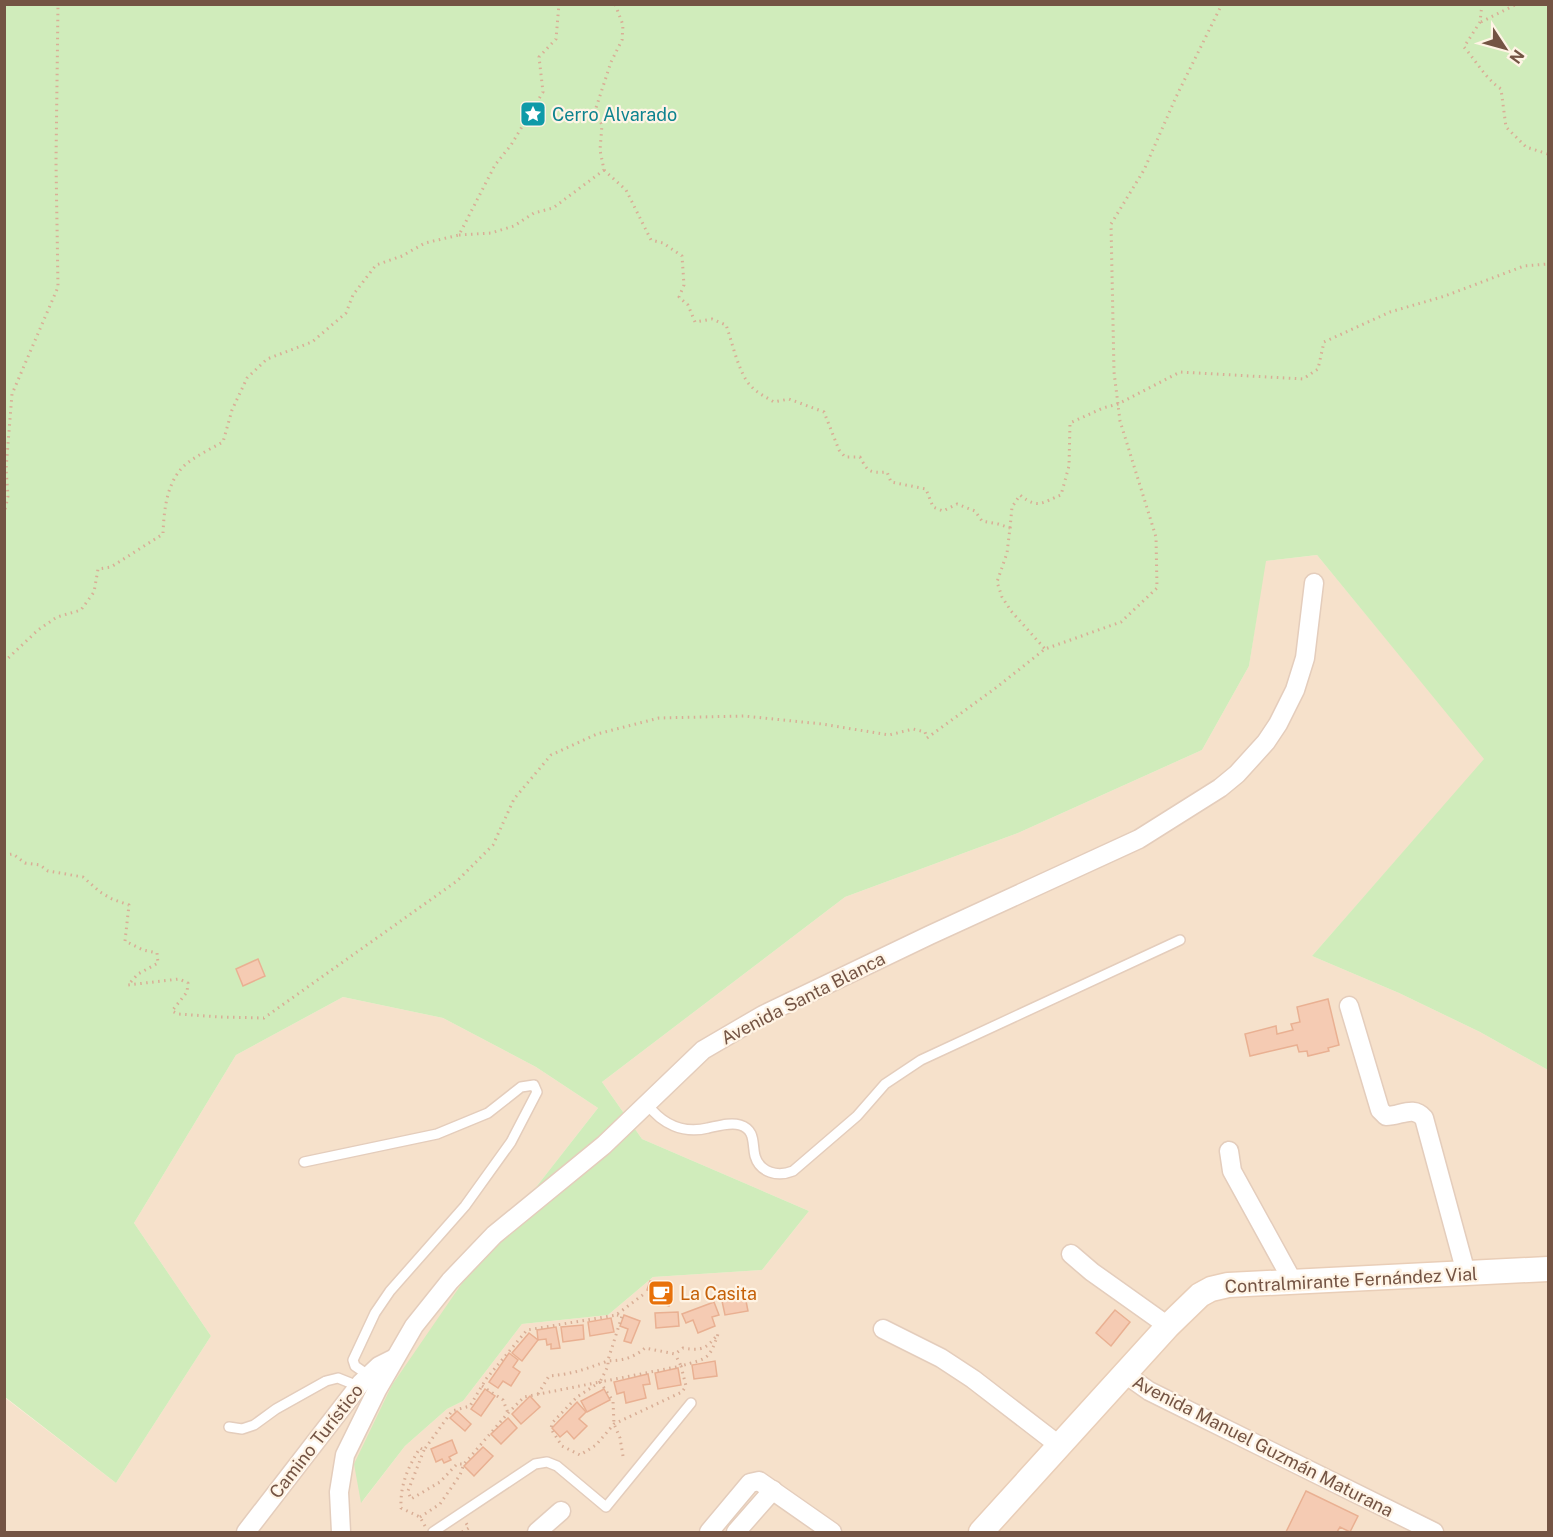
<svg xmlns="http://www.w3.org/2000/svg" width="1553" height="1537" viewBox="0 0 1553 1537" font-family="'Public Sans',sans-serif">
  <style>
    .residential { fill: #f6e1cb }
    .green { fill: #d0ecbb }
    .building { fill: #f5cbb3; stroke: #e9b092; stroke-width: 1.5 }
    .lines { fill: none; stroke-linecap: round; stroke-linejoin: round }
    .service-casing { stroke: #e4cdbc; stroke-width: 12 }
    .minor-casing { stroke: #e4cdbc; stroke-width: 21 }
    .secondary-casing { stroke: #e9ceb8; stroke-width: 27 }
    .path { stroke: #d9ae96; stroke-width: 3; stroke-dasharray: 1.5 4.5; stroke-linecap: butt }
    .service { stroke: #fff; stroke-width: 9 }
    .minor { stroke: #fff; stroke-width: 18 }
    .secondary { stroke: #fff; stroke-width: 24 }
    .labels { text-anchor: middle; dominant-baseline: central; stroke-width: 4.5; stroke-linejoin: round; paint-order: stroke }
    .culture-label { font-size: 18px; fill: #0d838f; stroke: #fff4e5; text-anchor: start }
    .street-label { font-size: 18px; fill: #745444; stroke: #fff4e5 }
    .food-label { font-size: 18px; fill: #c56008; stroke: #fff4e5; text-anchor: start }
  </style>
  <rect width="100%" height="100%" fill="#fef0dd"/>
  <!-- residential -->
  <path class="residential" d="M1317,555L1485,759L1312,956L1399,993L1480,1032L1548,1070V1532H5L4,1397L116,1483L211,1336L134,1223L236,1055L343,997L443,1018L536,1067L598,1108L469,1273L362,1502L405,1446L447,1409L463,1401L522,1324L608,1315L653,1277L762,1270L809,1211L642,1139L602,1082L845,897L1018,833L1202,750L1249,666L1265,561Z"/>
  <!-- green -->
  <path class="green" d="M4,5H1548V1070L1480,1032L1399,993L1312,956L1484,759L1317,555L1266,561L1249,666L1202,750L1018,833L845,897L602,1082L642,1139L809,1211L762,1270L653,1277L608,1315L522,1324L463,1401L447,1409L405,1446L361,1503L354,1464L392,1385L469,1273L598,1108L536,1067L443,1018L343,997L236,1055L134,1223L211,1336L116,1483L5,1397Z"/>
  <!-- building -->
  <g class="building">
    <path d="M258,959L265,976L243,986L236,969Z"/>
    <path d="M1328,999L1339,1045L1328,1048L1329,1051L1308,1056L1307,1051L1299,1052L1297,1045L1250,1056L1245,1034L1276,1026L1277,1034L1293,1030L1291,1024L1300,1022L1297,1007Z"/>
    <path d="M650,1281L665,1285L663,1294L671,1297L669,1306L656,1302L659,1293L647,1290Z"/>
    <path d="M745,1296L748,1311L725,1315L722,1301Z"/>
    <path d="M714,1302L719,1315L712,1317L715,1326L698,1333L693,1320L686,1323L682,1314Z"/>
    <path d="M1115,1310L1130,1322L1111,1346L1096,1333Z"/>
    <path d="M678,1312L679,1326L656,1328L655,1313Z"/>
    <path d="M624,1315L640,1321L631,1343L624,1341L628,1329L620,1326Z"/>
    <path d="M611,1318L614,1332L590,1336L588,1322Z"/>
    <path d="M583,1325L584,1339L563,1342L561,1327Z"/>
    <path d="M556,1327L560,1348L551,1349V1344L547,1345L546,1339L538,1340L537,1330Z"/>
    <path d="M529,1333L538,1340L522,1361L512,1353Z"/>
    <path d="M509,1353L518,1360L513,1367L520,1372L511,1386L503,1381L498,1388L489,1382Z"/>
    <path d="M715,1361L717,1376L694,1379L692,1365Z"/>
    <path d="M678,1368L681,1385L658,1389L655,1373Z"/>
    <path d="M648,1374L650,1384L643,1385L646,1398L626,1403L624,1392L617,1394L614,1382Z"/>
    <path d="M485,1389L495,1396L481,1416L471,1409Z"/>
    <path d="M604,1389L610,1400L587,1412L581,1401Z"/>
    <path d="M530,1396L540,1407L521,1424L512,1414Z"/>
    <path d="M577,1402L586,1412L579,1419L587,1426L574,1439L567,1431L560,1437L552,1428Z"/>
    <path d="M457,1411L471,1424L465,1431L450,1418Z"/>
    <path d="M508,1418L517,1428L501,1444L491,1434Z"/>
    <path d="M452,1440L457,1453L449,1457L451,1460L444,1463L442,1459L436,1462L431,1449Z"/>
    <path d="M483,1447L493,1456L474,1476L464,1466Z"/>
    <path d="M1306,1491L1358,1516L1350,1532L1340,1527L1337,1532H1286Z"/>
  </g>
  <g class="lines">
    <defs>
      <g id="service">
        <path d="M647,1104C662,1124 683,1134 708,1128C718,1126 730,1122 740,1125C756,1130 752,1144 755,1156C760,1173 778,1177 793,1171L857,1116L885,1084L921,1060L1180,940"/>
        <path d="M304,1162L437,1134L488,1113L521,1087L534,1085L537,1092L511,1142L465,1206L390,1291L375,1313L353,1360L355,1366L368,1375"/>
        <path d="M229,1427L242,1429L254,1425L276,1409L326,1381L338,1378L358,1386"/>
        <path d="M433,1532L535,1464L547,1462L557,1466L606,1507L691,1403"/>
      </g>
      <g id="minor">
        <path d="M1349,1006L1380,1110L1386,1116C1401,1116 1413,1105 1424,1118L1466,1273"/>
        <path d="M1229,1151L1232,1171L1292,1280"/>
        <path d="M1071,1254L1092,1272L1168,1326"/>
        <path d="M883,1329L941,1358L973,1379L1060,1446"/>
        <path d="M1125,1374L1149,1391L1434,1532"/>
        <path d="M246,1532L361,1383L379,1366L393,1359"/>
        <path d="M341,1532L339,1492L345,1455L377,1390L414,1326L450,1281L494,1235L604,1145L703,1050L763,1015L930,935L1139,839L1220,788L1237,774L1266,742L1278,724L1295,690L1305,658L1314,583"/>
        <path d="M537,1532L561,1511"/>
        <path d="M709,1532L750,1483L759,1481L832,1532"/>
        <path d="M736,1532L773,1490"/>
      </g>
      <path id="secondary" d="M981,1532L1168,1326L1200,1295L1211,1289L1228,1285L1548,1269"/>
    </defs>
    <!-- service casing -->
    <use href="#service" class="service-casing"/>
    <!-- minor casing -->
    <use href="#minor" class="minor-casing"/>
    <!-- secondary casing -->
    <use href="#secondary" class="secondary-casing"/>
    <!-- path -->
    <g class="path">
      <path d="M1482,4L1480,22L1464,47C1477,62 1485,78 1501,89L1506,127L1526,147L1548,154"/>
      <path d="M1481,22L1517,4"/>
      <path d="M604,170L626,190L651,240L663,243L682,256L684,285L679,297L688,305L695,322L712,319L726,325C732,341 739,375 751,386C757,393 766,397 774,402L789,399L824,412L839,450L845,457H860C868,472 869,473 887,472L891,482L926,489L933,507L943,511L957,504L975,511L982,521L998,524L1010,528L1007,553L997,582L1002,597L1011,611L1045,649"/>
      <path d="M459,235L491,233L514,226L534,213L553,208L604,170L600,150L602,125L595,111L611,62L622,40L623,25L615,4"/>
      <path d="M4,515L8,496L6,469L12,394L58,287L56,162L58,4"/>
      <path d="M1010,528L1012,507L1020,495C1039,510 1042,502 1061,495L1069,466L1070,423L1103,408L1118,404L1180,372L1303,379L1318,369L1324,342L1390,312L1445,296L1524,266L1548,264"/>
      <path d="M4,662L38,630L57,617L81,610L94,592L98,569L111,567L163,534C164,508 167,477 190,461C200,454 212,448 223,442L232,410L247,378L267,359L312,342L346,313L353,295L376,265L402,256L425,243L459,235L495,165L511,145L543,92L539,57L556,39L559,4"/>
      <path d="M4,855L13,854L25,863L40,865L48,871L83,877L100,892L112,899L129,905L125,941L143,950L157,953L158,963L138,974L128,985L179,979L188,983L187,992L172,1011L178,1014L220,1017L264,1018L457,881L493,845L514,799L551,755L597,734L659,718L744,716L822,724L889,735L913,729L925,732L927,738L997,687L1045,649L1121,622L1157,588L1156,537L1120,421L1114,372L1111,224L1144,170L1176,97L1222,4"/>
      <path d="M681,1366L686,1386L682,1392L614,1424L596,1445L580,1455L562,1446L551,1429L552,1423L577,1397L600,1382Z"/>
      <path d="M600,1382L613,1401L614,1424L620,1438L623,1456"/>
      <path d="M482,1386L503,1400L508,1413"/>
      <path d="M538,1394L549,1376C572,1374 583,1370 605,1362C610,1360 614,1361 619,1360C629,1359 638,1354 645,1348L675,1354L683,1348C702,1351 706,1349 718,1334C709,1361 707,1358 681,1366L675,1354"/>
      <path d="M424,1450L408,1491L411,1499L440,1482L457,1464H464"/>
      <path d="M420,1517L440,1504L460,1475L464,1464L508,1413L524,1397L600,1382L608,1366V1360L622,1316L617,1315"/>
      <path d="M425,1526L420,1517L401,1508C400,1485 408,1467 420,1448L424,1450L452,1411L470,1406L486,1379L527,1330L616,1315L644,1294"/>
      <path d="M462,1532L469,1528L466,1523"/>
    </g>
    <!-- service -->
    <use href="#service" class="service"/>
    <!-- minor -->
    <use href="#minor" class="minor"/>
    <!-- secondary -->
    <use href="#secondary" class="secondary"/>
  </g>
  <!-- icons -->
  <defs>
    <symbol id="sight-square" viewBox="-11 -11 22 22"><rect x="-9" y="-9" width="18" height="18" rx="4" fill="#0f9aa8" stroke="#fff4e5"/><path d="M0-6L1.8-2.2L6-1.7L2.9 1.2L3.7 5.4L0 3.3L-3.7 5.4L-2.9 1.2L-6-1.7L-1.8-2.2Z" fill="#fff"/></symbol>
    <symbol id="cafe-square" viewBox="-11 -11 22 22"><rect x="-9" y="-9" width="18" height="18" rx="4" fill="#e8710a" stroke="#fff4e5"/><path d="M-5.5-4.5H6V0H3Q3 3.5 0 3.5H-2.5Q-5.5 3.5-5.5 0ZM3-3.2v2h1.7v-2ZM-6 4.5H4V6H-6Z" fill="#fff"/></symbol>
  </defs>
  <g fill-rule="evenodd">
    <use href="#sight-square" x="518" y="99" width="30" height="30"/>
    <use href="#cafe-square" x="646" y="1278" width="30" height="30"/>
  </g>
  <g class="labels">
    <!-- culture labels -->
    <g class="culture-label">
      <text x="552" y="114">Cerro Alvarado</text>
    </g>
    <!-- street labels -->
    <g class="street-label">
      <text transform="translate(803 998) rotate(-27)">Avenida Santa Blanca</text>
      <text transform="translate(1351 1280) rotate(-3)">Contralmirante Fernández Vial</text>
      <text transform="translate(316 1441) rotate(-52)">Camino Turístico</text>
      <text transform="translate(1263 1446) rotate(27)">Avenida Manuel Guzmán Maturana</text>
    </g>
    <!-- food labels -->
    <g class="food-label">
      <text x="680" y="1293">La Casita</text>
    </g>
  </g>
  <!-- border -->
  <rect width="1553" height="1537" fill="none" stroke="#745444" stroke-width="12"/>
  <!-- north arrow -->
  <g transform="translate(1505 48) rotate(126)" stroke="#fff4e5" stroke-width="4.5" paint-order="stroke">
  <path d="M0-4.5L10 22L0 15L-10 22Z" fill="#745444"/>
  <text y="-9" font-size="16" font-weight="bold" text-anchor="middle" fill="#745444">N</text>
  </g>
</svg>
